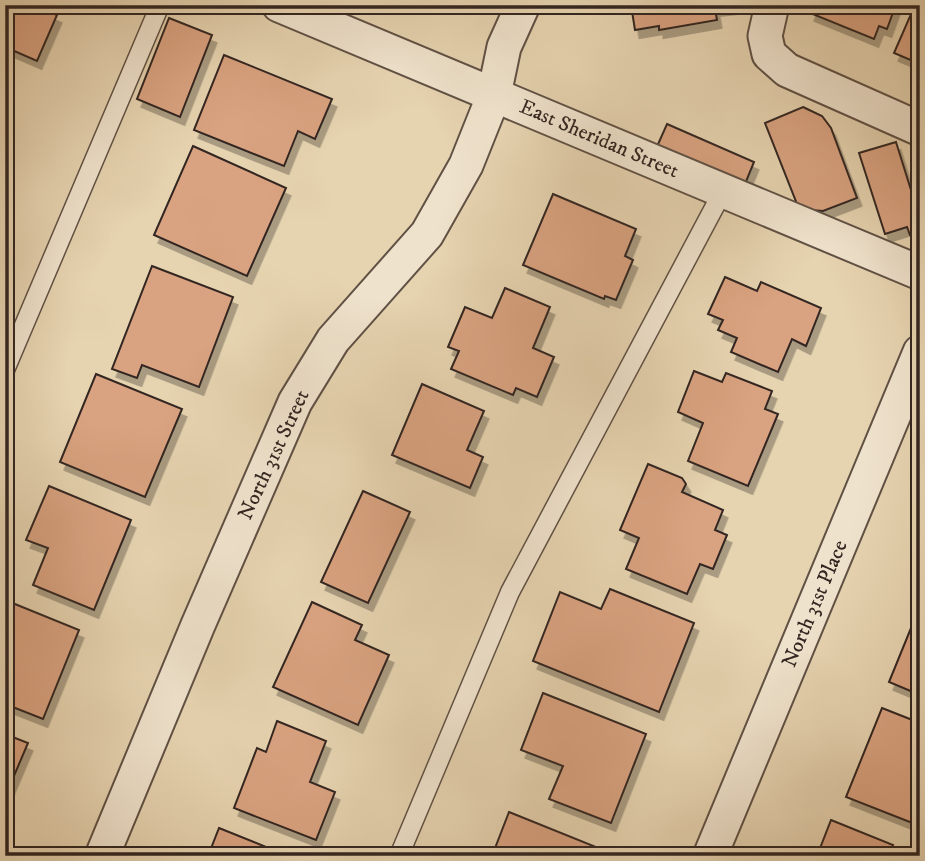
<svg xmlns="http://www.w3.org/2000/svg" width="925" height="861" viewBox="0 0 925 861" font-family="'IM FELL DW Pica',serif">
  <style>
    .building { fill: #d9a280; stroke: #332621; stroke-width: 2; filter: url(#shadow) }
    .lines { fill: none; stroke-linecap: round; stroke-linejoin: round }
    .service-casing { stroke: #605145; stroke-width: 21 }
    .minor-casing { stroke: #605145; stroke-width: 37 }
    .service { stroke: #efe2cc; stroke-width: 18 }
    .minor { stroke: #efe2cc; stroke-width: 33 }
    .labels { text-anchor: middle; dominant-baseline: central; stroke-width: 5; stroke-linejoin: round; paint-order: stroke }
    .street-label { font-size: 21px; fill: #332621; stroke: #efe2cc }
  </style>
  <defs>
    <filter id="shadow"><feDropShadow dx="4.5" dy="8" stdDeviation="0" flood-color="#0004"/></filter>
  </defs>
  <rect width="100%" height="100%" fill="#e6d3b0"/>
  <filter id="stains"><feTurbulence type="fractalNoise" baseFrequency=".00286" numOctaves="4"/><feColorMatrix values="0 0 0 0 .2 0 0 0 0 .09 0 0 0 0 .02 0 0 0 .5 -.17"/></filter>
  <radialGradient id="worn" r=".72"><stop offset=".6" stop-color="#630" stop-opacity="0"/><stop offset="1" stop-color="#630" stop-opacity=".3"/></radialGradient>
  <!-- building -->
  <g class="building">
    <path d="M5,5H39L38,7L57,15L37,61L5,47Z"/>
    <path d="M631,5H733V6L715,8L717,20L659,30V26L635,30Z"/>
    <path d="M813,5H891L895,7L887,29L879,26L874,39L810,13Z"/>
    <path d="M911,14L920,18V64L894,53Z"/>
    <path d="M169,18L212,35L180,117L137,99Z"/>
    <path d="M224,55L332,99L315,139L298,131L284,166L194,130Z"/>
    <path d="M803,107L822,116L831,128L857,198L823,211L799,209L765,123Z"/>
    <path d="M667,124L754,162L743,189L655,151Z"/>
    <path d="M896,142L920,219V232L910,235L907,227L885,234L859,153Z"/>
    <path d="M193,146L286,188L247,276L154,235Z"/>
    <path d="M553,194L636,229L625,256L633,260L616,300L605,296L604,299L523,265Z"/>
    <path d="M152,266L233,297L199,387L142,365L137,378L112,369Z"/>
    <path d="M725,277L757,291L761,282L821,308L806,346L792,339L778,372L731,352L737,338L718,330L723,320L708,314Z"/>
    <path d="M505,288L550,307L533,348L554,357L537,397L516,388L513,395L451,369L459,351L448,347L465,307L492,318Z"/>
    <path d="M694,371L722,382L726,373L772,391L765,409L778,414L748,486L688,461L703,423L678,412Z"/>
    <path d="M96,374L182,409L145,497L60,462Z"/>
    <path d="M422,384L484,411L467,450L483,457L470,488L392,455Z"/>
    <path d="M648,464L682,478L686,484L682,492L723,510L715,530L727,535L713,569L700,564L687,594L626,569L639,538L620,530Z"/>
    <path d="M49,486L131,520L94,610L33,585L48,548L26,540Z"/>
    <path d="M363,491L410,512L368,603L321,582Z"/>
    <path d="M610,589L694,623L659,712L533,661L560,592L601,609Z"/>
    <path d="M5,600L79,630L43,719L5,704Z"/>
    <path d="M312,602L362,625L355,640L389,655L358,725L273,687Z"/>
    <path d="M920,606V695L889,682Z"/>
    <path d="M543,693L646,734L611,823L549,799L563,766L521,750Z"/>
    <path d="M882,708L920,723V826L846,797Z"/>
    <path d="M277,721L326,741L310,782L335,792L316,840L234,808L257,748L266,752Z"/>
    <path d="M5,734L28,743L5,797Z"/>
    <path d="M509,812L596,847L593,856H492Z"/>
    <path d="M831,820L893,845L888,856H817Z"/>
    <path d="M219,828L281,853L280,856H208Z"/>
  </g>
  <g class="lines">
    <defs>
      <g id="service">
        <path d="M5,370L160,5"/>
        <path d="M399,856L510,592L723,191"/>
      </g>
      <g id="minor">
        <path d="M279,5L920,273"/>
        <path d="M772,5L765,36L769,54L787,70L920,129"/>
        <path d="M102,856L198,625L295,402L333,340L427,234L466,165L494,95L504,47L523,5"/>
        <path d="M710,856L920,352"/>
      </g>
    </defs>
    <!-- service casing -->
    <use href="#service" class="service-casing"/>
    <!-- minor casing -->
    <use href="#minor" class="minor-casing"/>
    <!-- service -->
    <use href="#service" class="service"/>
    <!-- minor -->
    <use href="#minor" class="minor"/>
  </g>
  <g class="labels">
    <!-- street labels -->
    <g class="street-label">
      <text transform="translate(599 139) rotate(23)">East Sheridan Street</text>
      <text transform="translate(274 455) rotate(-65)">North 31st Street</text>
      <text transform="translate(815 604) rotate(-67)">North 31st Place</text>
    </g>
  </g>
  <!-- margin -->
  <rect width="925" height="861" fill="none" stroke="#e6d3b0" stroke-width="28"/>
  <rect x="7" y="7" width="911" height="847" fill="none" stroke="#332621" stroke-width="3.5"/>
  <rect x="14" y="14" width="897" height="833" fill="none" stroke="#332621" stroke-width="2"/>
  <rect width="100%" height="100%" filter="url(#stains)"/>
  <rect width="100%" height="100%" fill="url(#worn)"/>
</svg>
